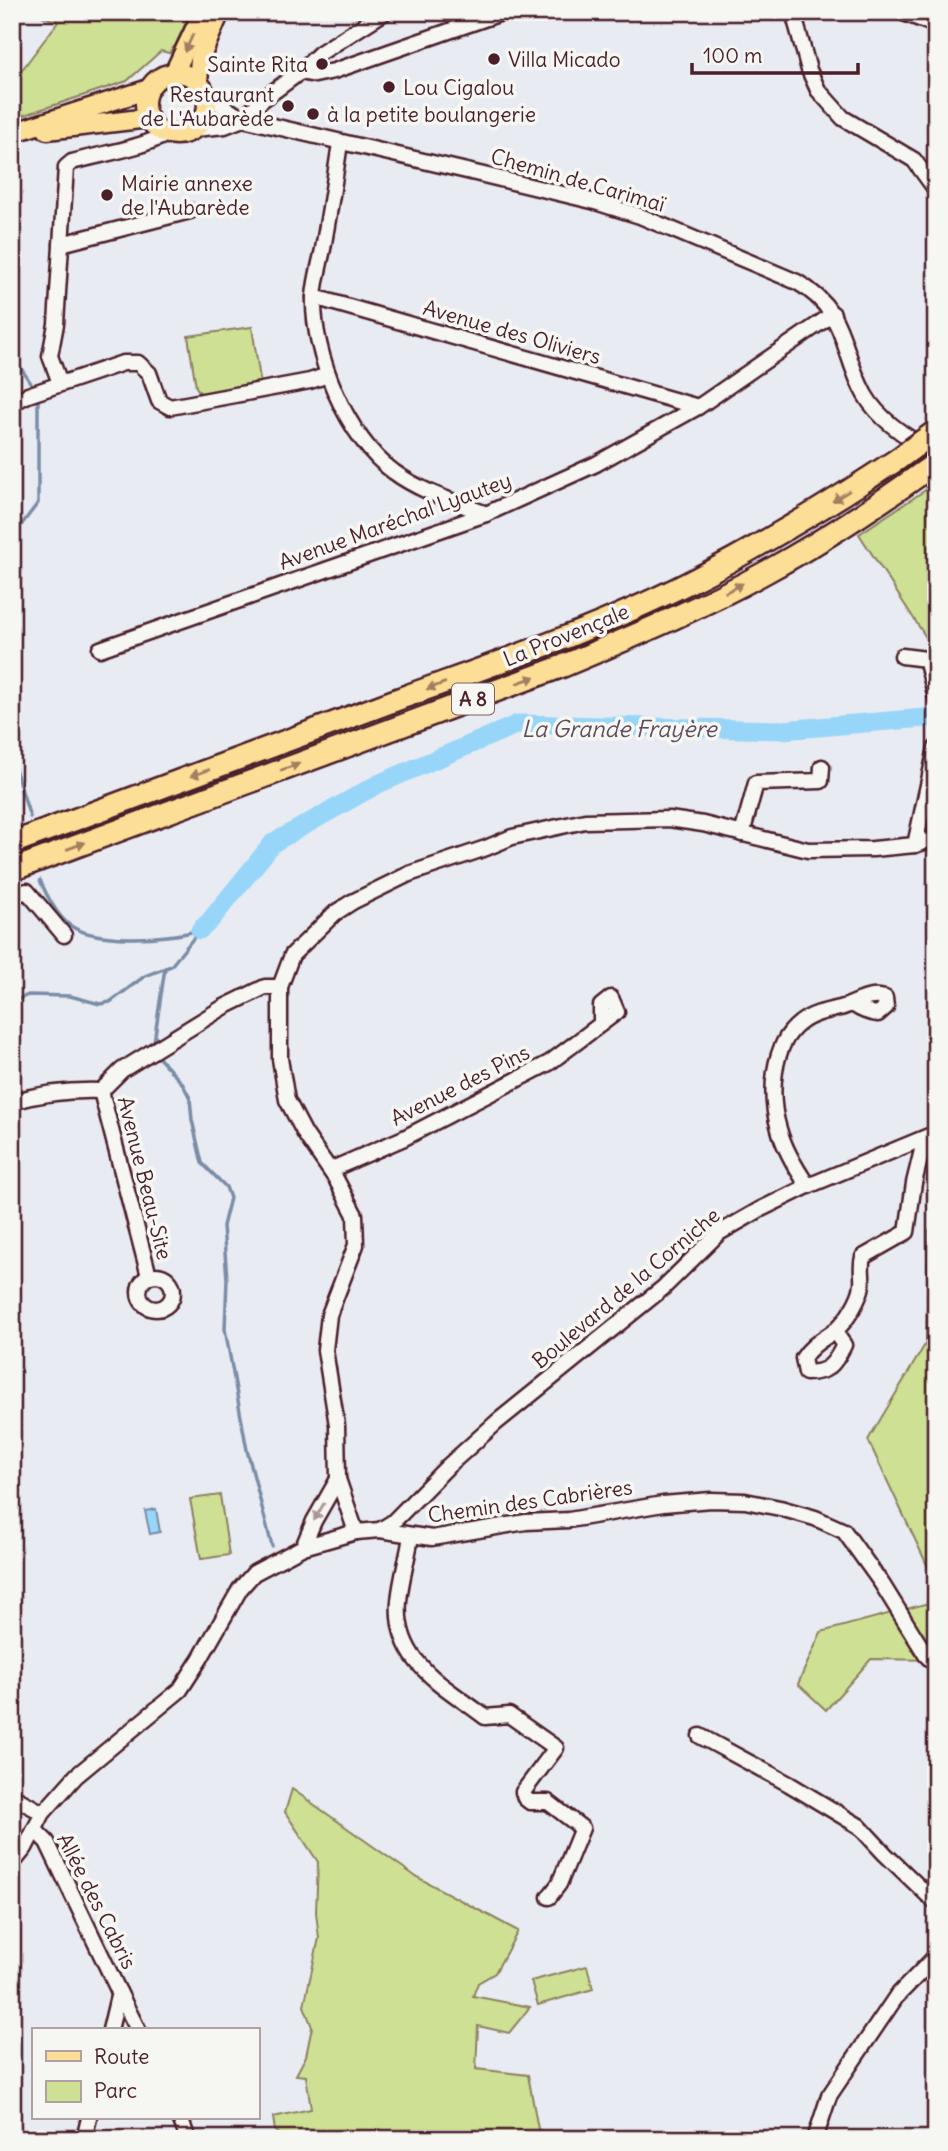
<svg xmlns="http://www.w3.org/2000/svg" width="948" height="2151" viewBox="0 0 948 2151" font-family="Delius,sans-serif">
  <style>
    .green { fill: #cee094; stroke: #8c8060; stroke-width: 2 }
    .water { fill: #98d6f9; stroke: #798da7; stroke-width: 2 }
    .lines { fill: none; stroke-linecap: round; stroke-linejoin: round }
    .stream { stroke: #798da7; stroke-width: 3.5 }
    .river { stroke: #98d6f9; stroke-width: 19 }
    .minor-casing { stroke: #4a1f2b; stroke-width: 19 }
    .major-casing { stroke: #4a1f2b; stroke-width: 23 }
    .highway-casing { stroke: #4a1f2b; stroke-width: 26 }
    .minor { stroke: #f6f6f2; stroke-width: 14 }
    .major { stroke: #fcde96; stroke-width: 18 }
    .highway { stroke: #fcde96; stroke-width: 21 }
    .highway-bridge-casing { stroke: #4a1f2b; stroke-width: 26; stroke-linecap: butt }
    .highway-bridge { stroke: #fcde96; stroke-width: 21 }
    .oneway { fill: #a37e60 }
    .oneway2 { fill: #a99598 }
    .poi-dot { fill: #4a1f2b; stroke: #f6f6f2; stroke-width: 2.5 }
    .labels { text-anchor: middle; dominant-baseline: central; stroke-width: 7; stroke-linejoin: round; paint-order: stroke }
    .shield { fill: #f6f6f2; stroke: #7e6067; stroke-width: 2 }
    .shield-label { font-size: 19px; font-weight: bold; fill: #4a1f2b }
    .poi-label { font-size: 21px; fill: #4a1f2b; stroke: #f6f6f2; text-anchor: start }
    .street-label { font-size: 21px; fill: #4a1f2b; stroke: #f6f6f2 }
    .water-label { font-size: 23px; font-style: italic; fill: #5e4d5e; stroke: #f6f6f2 }
  </style>
  <rect width="100%" height="100%" fill="#e9ebf2"/>
  <filter id="ink" filterUnits="userSpaceOnUse"><feTurbulence type="fractalNoise" baseFrequency=".0143" numOctaves="2"/><feDisplacementMap in="SourceGraphic" scale="14" xChannelSelector="R" yChannelSelector="G"/><feConvolveMatrix kernelMatrix="1 2 1 2 8 2 1 2 1" color-interpolation-filters="sRGB"/></filter>
  <g filter="url(#ink)">
    <!-- green -->
    <g class="green">
      <path d="M32,12H191L176,44L169,53L161,51L127,81L12,119V75L21,71L58,22Z"/>
      <path d="M252,327L261,386L202,395L196,387L188,336Z"/>
      <path d="M936,483V642H929L859,534Z"/>
      <path d="M936,1220V1584L868,1440L926,1343L929,1230Z"/>
      <path d="M220,1495L229,1555L201,1559L190,1499Z"/>
      <path d="M936,1601V1660L871,1659L826,1710L798,1684L821,1632Z"/>
      <path d="M292,1789L415,1876L518,1931L495,1973L478,1983L473,1996L530,2007L509,2033L478,2026L476,2069L528,2075L538,2129L549,2139H287L275,2131L273,2117L311,2109L306,2076L296,2075L306,2056L312,2027L304,2006L319,1938L316,1912L318,1862L285,1812Z"/>
      <path d="M587,1966L593,1989L538,2005L531,1981Z"/>
    </g>
    <!-- water -->
    <path class="water" d="M156,1509L160,1532L150,1534L145,1511Z"/>
    <g class="lines">
      <!-- stream -->
      <g class="stream">
        <path d="M12,355L34,388"/>
        <path d="M12,537L38,503V401L36,395"/>
        <path d="M12,759L30,817"/>
        <path d="M40,880C46,894 54,911 66,922C89,945 170,939 199,930"/>
        <path d="M12,1002L28,995L70,996L100,1004L110,1002L145,976L171,966L200,930"/>
        <path d="M154,1042L165,968"/>
        <path d="M158,1057L182,1083L190,1098L192,1120L202,1163L226,1187L230,1198L223,1226L227,1279L225,1329L247,1450L272,1546"/>
      </g>
      <!-- river -->
      <path class="river" d="M200,930L209,922L273,843L378,784L518,724L783,730L936,717"/>
      <defs>
        <g id="minor">
          <path d="M793,12L809,70L818,90L843,118L914,160L936,190"/>
          <path d="M901,12L936,25"/>
          <path d="M300,72L315,75L334,71L504,12"/>
          <path d="M206,95L243,119L471,172L592,201L640,216L797,282C848,311 840,350 865,395C880,421 910,440 936,453"/>
          <path d="M195,129L225,126L243,119L262,100L300,72L320,53L385,12"/>
          <path d="M340,143C335,178 329,214 323,249C320,264 315,281 314,297C312,353 347,439 394,472C421,492 456,502 486,514"/>
          <path d="M61,244L190,211"/>
          <path d="M314,297L698,407"/>
          <path d="M60,383L50,356L56,324L66,167L72,162C105,153 138,149 167,134"/>
          <path d="M12,403L28,395L123,363H138L149,373L159,401L170,407L310,381L328,375"/>
          <path d="M100,649L486,514L596,464L698,407L833,314"/>
          <path d="M902,656L926,659L936,697"/>
          <path d="M742,834L756,783L821,781L822,767"/>
          <path d="M915,845L936,748"/>
          <path d="M12,896L27,891L64,935"/>
          <path d="M101,1091L149,1276"/>
          <path d="M12,1102C42,1093 70,1090 101,1091L122,1070L224,1007L265,987H280"/>
          <path d="M330,1170L404,1138L549,1063L617,1012L611,998L601,1006V1023"/>
          <path d="M808,1186C797,1170 784,1148 779,1129C769,1097 771,1045 800,1023C811,1014 826,1011 840,1008C856,1004 868,993 885,998L886,1007L878,1014C868,1013 862,1011 854,1005"/>
          <circle cx="156" cy="1292" r="17"/>
          <path d="M834,1331L844,1345C834,1365 828,1373 806,1373L803,1358C812,1344 824,1339 837,1329C847,1320 860,1299 862,1285C863,1275 860,1267 863,1257L907,1232L914,1183L925,1138"/>
          <path d="M380,1530L393,1522L448,1466L497,1422L663,1288L719,1233L761,1209L808,1186L936,1133"/>
          <path d="M356,1532L338,1479L337,1425L325,1350L329,1315L356,1245L355,1215L336,1179L305,1134L287,1100L280,1059V987L292,955L335,913L352,902L409,874L486,848L512,837L585,821L669,819L703,824L808,850L873,849L915,845L936,838"/>
          <path d="M411,1536C408,1557 401,1579 399,1601C394,1662 442,1684 485,1717L509,1715L556,1748L523,1792L525,1798L530,1802H548L582,1828L559,1884L549,1897"/>
          <path d="M303,1547L314,1521L338,1479"/>
          <path d="M700,1736L789,1784L859,1826L885,1854L936,1903"/>
          <path d="M12,1796L43,1813"/>
          <path d="M35,1830L47,1842L119,1992L110,2030"/>
          <path d="M12,1864L25,1848L43,1813L76,1776L180,1690L200,1659L240,1589L254,1573L303,1547L356,1532L380,1530L432,1538L526,1522L569,1520L663,1504L711,1500L745,1501L780,1508L815,1518L844,1531L882,1584L926,1655L936,1665"/>
          <path d="M119,1992L138,2030"/>
          <path d="M180,2118L188,2139"/>
          <path d="M84,2139L89,2118"/>
          <path d="M815,2139L829,2096L896,1997L936,1956"/>
        </g>
        <g id="major">
          <path d="M174,73L203,12"/>
          <circle cx="176" cy="104" r="31"/>
          <path d="M198,82L200,59L220,12"/>
          <path d="M47,130L149,118"/>
          <path d="M12,133L149,89"/>
        </g>
        <g id="highway">
          <path d="M12,843C143,794 273,746 404,697C500,662 597,629 688,583C761,546 830,504 898,459"/>
          <path d="M12,870L563,666C632,637 701,608 766,572C825,540 882,502 936,463"/>
        </g>
      </defs>
      <!-- minor casing -->
      <use href="#minor" class="minor-casing"/>
      <!-- major casing -->
      <use href="#major" class="major-casing"/>
      <!-- highway casing -->
      <use href="#highway" class="highway-casing"/>
      <!-- minor -->
      <use href="#minor" class="minor"/>
      <!-- major -->
      <use href="#major" class="major"/>
      <!-- highway -->
      <use href="#highway" class="highway"/>
      <defs>
        <path id="highway-bridge" d="M898,459L936,431"/>
      </defs>
      <!-- highway-bridge casing -->
      <use href="#highway-bridge" class="highway-bridge-casing"/>
      <!-- highway-bridge -->
      <use href="#highway-bridge" class="highway-bridge"/>
    </g>
    <!-- one-way arrows -->
    <defs><path id="oneway-solid" d="M-6-.8H1V-3.2L6.5 0L1 3.2V.8H-6Z" transform="scale(1.75)"/></defs>
    <g class="oneway">
      <use href="#oneway-solid" transform="translate(189 43) rotate(115)"/>
      <use href="#oneway-solid" transform="translate(841 496) rotate(148)"/>
      <use href="#oneway-solid" transform="translate(734 588) rotate(-27)"/>
      <use href="#oneway-solid" transform="translate(526 680) rotate(-20)"/>
      <use href="#oneway-solid" transform="translate(436 686) rotate(160)"/>
      <use href="#oneway-solid" transform="translate(290 767) rotate(-20)"/>
      <use href="#oneway-solid" transform="translate(200 773) rotate(160)"/>
      <use href="#oneway-solid" transform="translate(76 846) rotate(-20)"/>
    </g>
    <use class="oneway2" href="#oneway-solid" transform="translate(319 1512) rotate(120)"/>
  </g>
  <!-- markers -->
  <g class="poi-dot">
    <circle cx="494" cy="59" r="7"/>
    <circle cx="322" cy="64" r="7"/>
    <circle cx="389" cy="87" r="7"/>
    <circle cx="288" cy="106" r="7"/>
    <circle cx="313" cy="114" r="7"/>
    <circle cx="107" cy="195" r="7"/>
  </g>
  <g class="labels">
    <!-- shield labels -->
    <rect class="shield" x="452" y="683.5" width="42" height="31" rx="5"/>
    <g class="shield-label">
      <text x="473" y="699">A 8</text>
    </g>
    <!-- poi labels -->
    <g class="poi-label">
      <text x="508" y="59">Villa Micado</text>
      <text x="308" y="64" text-anchor="end">Sainte Rita</text>
      <text x="403" y="87">Lou Cigalou</text>
      <text x="274" y="94" text-anchor="end">Restaurant<tspan x="274" dy="24">de L'Aubarède</tspan></text>
      <text x="327" y="114">à la petite boulangerie</text>
      <text x="121" y="183">Mairie annexe<tspan x="121" dy="24">de l'Aubarède</tspan></text>
    </g>
    <!-- street labels -->
    <g class="street-label">
      <text transform="translate(578 180) rotate(16)">Chemin de Carimaï</text>
      <text transform="translate(512 332) rotate(16)">Avenue des Oliviers</text>
      <text transform="translate(395 521) rotate(-20)">Avenue Maréchal Lyautey</text>
      <text transform="translate(566 635) rotate(-22)">La Provençale</text>
      <text transform="translate(460 1085) rotate(-27)">Avenue des Pins</text>
      <text transform="translate(145 1178) rotate(76)">Avenue Beau-Site</text>
      <text transform="translate(626 1288) rotate(-40)">Boulevard de la Corniche</text>
      <text transform="translate(530 1501) rotate(-8)">Chemin des Cabrières</text>
      <text transform="translate(97 1901) rotate(63)">Allée des Cabris</text>
    </g>
    <!-- water labels -->
    <g class="water-label">
      <text x="619" y="728">La Grande Frayère</text>
    </g>
  </g>
  <!-- margin -->
  <rect width="948" height="2151" fill="none" stroke="#f6f6f2" stroke-width="42"/>
  <rect x="21" y="21" width="906" height="2109" fill="none" stroke="#4a1f2b" stroke-width="2.5" filter="url(#ink)"/>
  <!-- legend -->
  <rect x="32" y="2028" width="228" height="91" fill="#f6f6f2" stroke="#b1a0a2" stroke-width="2"/>
  <rect x="46" y="2051" width="35" height="10" fill="#fcde96" stroke="#b1a0a2" stroke-width="2"/>
  <text x="94" y="2064" font-size="21" fill="#4a1f2b">Route</text>
  <rect x="46" y="2081" width="35" height="21" fill="#cee094" stroke="#b1a0a2" stroke-width="2"/>
  <text x="94" y="2098" font-size="21" fill="#4a1f2b">Parc</text>
  <!-- scale -->
  <path d="M692 63v10h166v-10" fill="none" stroke="#4a1f2b" stroke-width="3.5"/>
  <text x="703" y="63" font-size="21" fill="#4a1f2b" stroke="#f6f6f2" stroke-width="5" paint-order="stroke">100 m</text>
</svg>
